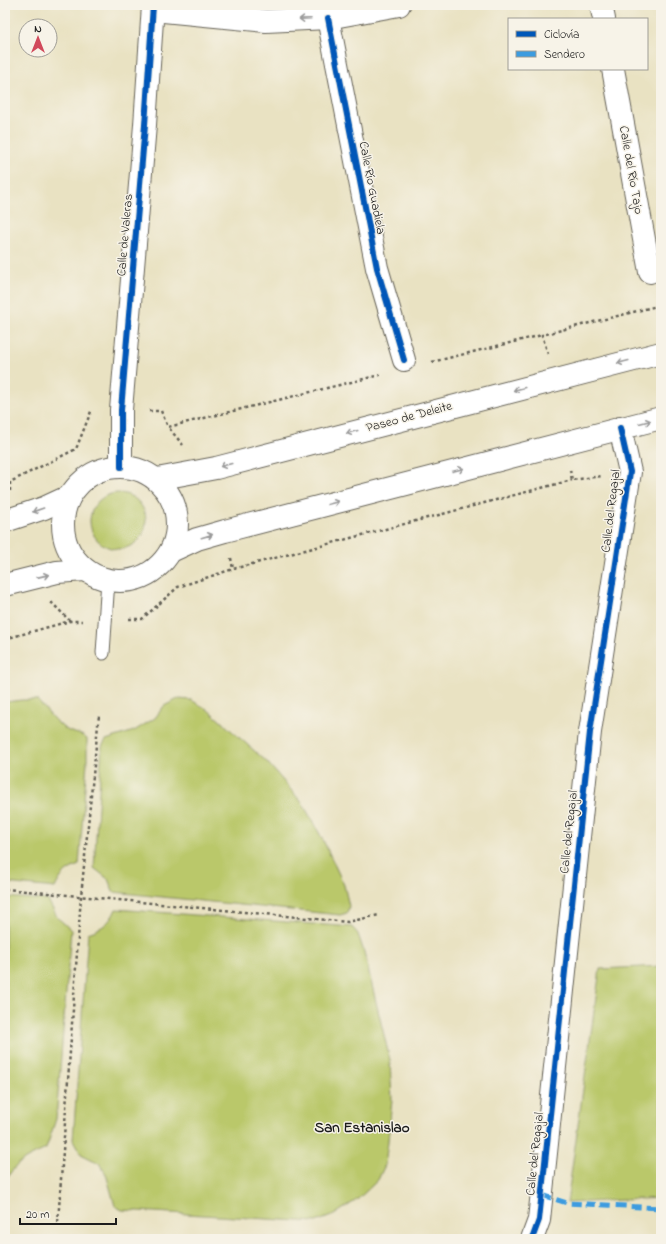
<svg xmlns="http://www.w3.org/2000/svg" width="666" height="1244" viewBox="0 0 666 1244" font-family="'Indie Flower',sans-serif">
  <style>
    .green { fill: #bac86a; stroke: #6b7243 }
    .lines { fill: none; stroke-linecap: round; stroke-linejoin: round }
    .service-casing { stroke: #646156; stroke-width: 15 }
    .minor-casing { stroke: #646156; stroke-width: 24 }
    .secondary-casing { stroke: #646156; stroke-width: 24 }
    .path { stroke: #646156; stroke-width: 2.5; stroke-dasharray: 3 3; stroke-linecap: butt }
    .service { stroke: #fff; stroke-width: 13 }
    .minor { stroke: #fff; stroke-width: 22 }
    .secondary { stroke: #fff; stroke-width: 22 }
    .quiet { stroke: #3c9bdf; stroke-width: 5; stroke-dasharray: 10 5; stroke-linecap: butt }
    .cycleway-casing { stroke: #f7f3e8; stroke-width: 8 }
    .cycleway { stroke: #0057b8; stroke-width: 6 }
    .oneway { stroke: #999 }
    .labels { text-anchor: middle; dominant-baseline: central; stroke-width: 3; stroke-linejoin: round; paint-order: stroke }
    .street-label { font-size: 13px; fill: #1c1c1c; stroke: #f7f3e8 }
    .quarter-label { font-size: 15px; font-weight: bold; fill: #1c1c1c; stroke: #f7f3e8 }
  </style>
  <rect width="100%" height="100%" fill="#f7f3e8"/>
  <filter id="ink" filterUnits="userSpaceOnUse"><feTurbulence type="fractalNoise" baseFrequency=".025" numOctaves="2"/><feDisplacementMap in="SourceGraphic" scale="8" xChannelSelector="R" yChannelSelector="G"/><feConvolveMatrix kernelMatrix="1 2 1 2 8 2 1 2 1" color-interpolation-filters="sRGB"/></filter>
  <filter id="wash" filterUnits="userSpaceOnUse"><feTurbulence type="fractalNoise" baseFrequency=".012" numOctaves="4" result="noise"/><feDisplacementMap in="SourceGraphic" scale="16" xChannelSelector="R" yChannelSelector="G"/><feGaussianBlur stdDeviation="0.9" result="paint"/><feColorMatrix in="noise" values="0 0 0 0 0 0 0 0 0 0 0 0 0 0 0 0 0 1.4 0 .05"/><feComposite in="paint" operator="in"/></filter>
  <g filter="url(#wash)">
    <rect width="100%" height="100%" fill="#e9e2c2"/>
    <!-- green -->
    <g class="green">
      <circle cx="118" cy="521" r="28"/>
      <path d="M178,699L191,700L207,709L267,762L303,804L323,840L344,885L349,906L347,913L340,915L113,892L108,879L94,868L102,746L106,740L134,731L155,718L164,706Z"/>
      <path d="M23,700H37C47,710 54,722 67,730C74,734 81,733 87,739V762L79,865C66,870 61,875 55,888L5,883V702Z"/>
      <path d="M5,897L48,900L57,917L71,930L56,1119L46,1149C26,1158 16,1162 5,1181Z"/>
      <path d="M116,909L352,927L358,934L364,952L390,1060L392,1100L388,1141L385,1165L378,1180L358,1199L334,1215L316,1222L122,1210L115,1206L106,1174L99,1163L81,1154L73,1140L88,933C103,928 110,923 116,909Z"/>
      <path d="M661,966V1198L567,1203L600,969Z"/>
    </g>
  </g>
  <g filter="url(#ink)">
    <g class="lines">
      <defs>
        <path id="service" d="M103,653L108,580"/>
        <g id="minor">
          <path d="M601,5L604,19"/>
          <path d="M153,10L266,21L328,18L399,5"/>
          <path d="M328,18L377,268L404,360"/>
          <path d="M613,69L650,272"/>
          <path d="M121,467V410L145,125L153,5"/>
          <path d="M532,1239L539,1220L590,732L630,472L620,428"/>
        </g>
        <g id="secondary">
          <circle cx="120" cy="524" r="57"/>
          <path d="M157,479L216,468L661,353"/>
          <path d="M5,521L44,508L70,496"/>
          <path d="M171,551L197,539L225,531L661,418"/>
          <path d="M5,585L57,572L85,570"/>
        </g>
      </defs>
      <!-- service casing -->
      <use href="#service" class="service-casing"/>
      <!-- minor casing -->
      <use href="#minor" class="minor-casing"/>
      <!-- secondary casing -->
      <use href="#secondary" class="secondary-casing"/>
      <!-- path -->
      <g class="path">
        <path d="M548,354L542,335L661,305"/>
        <path d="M432,362L542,335"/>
        <path d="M149,411H161L168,427"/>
        <path d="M183,445L168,427L380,375"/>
        <path d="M570,470L572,480L602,476"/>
        <path d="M5,483L10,482"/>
        <path d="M10,491V482L76,449L92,409"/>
        <path d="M231,558L233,569L572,480"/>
        <path d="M51,602L70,621"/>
        <path d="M129,619H142L178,587L233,569"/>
        <path d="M5,639L70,621H82"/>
        <path d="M5,889L348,922L379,915"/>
        <path d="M58,1222L81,896L99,715"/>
      </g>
      <!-- service -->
      <use href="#service" class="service"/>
      <!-- minor -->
      <use href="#minor" class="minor"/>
      <!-- secondary -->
      <use href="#secondary" class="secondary"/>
      <!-- quiet -->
      <path class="quiet" d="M542,1195L567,1203L661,1208"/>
      <defs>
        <g id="cycleway">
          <path d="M328,18L377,268L404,360"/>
          <path d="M121,467V410L145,125L153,5"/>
          <path d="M532,1239L539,1220L590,732L630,472L620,428"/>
        </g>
      </defs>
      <!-- cycleway casing -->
      <use href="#cycleway" class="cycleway-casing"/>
      <!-- cycleway -->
      <use href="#cycleway" class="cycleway"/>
    </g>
    <!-- one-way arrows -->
    <defs><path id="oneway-shaft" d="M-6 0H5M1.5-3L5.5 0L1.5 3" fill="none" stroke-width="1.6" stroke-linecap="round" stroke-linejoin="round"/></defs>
    <g class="oneway">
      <use href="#oneway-shaft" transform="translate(305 19) rotate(178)"/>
      <use href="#oneway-shaft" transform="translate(623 362) rotate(166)"/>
      <use href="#oneway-shaft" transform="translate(519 389) rotate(165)"/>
      <use href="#oneway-shaft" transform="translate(645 422) rotate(-14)"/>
      <use href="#oneway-shaft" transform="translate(352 432) rotate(165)"/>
      <use href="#oneway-shaft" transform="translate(226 465) rotate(165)"/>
      <use href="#oneway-shaft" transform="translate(458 470) rotate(-15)"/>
      <use href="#oneway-shaft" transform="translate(333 503) rotate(-15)"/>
      <use href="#oneway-shaft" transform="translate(38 510) rotate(161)"/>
      <use href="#oneway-shaft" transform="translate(207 536) rotate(-16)"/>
      <use href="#oneway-shaft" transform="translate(43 576) rotate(-13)"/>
    </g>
  </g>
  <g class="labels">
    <!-- street labels -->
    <g class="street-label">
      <text transform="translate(631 170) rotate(80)">Calle del Río Tajo</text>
      <text transform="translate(372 188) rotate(79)">Calle Río Guadiela</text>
      <text transform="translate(125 235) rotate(-85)">Calle de Valeras</text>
      <text transform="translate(409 417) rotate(-15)">Paseo de Deleite</text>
      <text transform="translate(611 511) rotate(-83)">Calle del Regajal</text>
      <text transform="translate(569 832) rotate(-84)">Calle del Regajal</text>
      <text transform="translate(535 1154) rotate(-84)">Calle del Regajal</text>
    </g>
    <!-- quarter labels -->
    <g class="quarter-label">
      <text x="362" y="1128">San Estanislao</text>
    </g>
  </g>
  <!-- margin -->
  <rect width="666" height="1244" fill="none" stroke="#f7f3e8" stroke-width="20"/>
  <!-- legend -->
  <rect x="508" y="18" width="140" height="52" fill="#f7f3e8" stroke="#9f9d96"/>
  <rect x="516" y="31" width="20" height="6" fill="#0057b8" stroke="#9f9d96"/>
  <text x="544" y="38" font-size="12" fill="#1c1c1c">Ciclovía</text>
  <rect x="516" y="51" width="20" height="6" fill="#3c9bdf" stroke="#9f9d96"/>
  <text x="544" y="58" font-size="12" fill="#1c1c1c">Sendero</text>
  <!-- north arrow -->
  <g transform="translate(38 38)"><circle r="19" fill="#f7f3e8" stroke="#9f9d96"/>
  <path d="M0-3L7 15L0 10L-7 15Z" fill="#d1495b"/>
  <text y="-6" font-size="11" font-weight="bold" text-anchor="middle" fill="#1c1c1c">N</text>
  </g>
  <!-- scale -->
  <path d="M20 1218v6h96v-6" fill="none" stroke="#1c1c1c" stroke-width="2"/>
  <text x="26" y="1218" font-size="12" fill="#1c1c1c" stroke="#f7f3e8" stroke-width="3" paint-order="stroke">20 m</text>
</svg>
